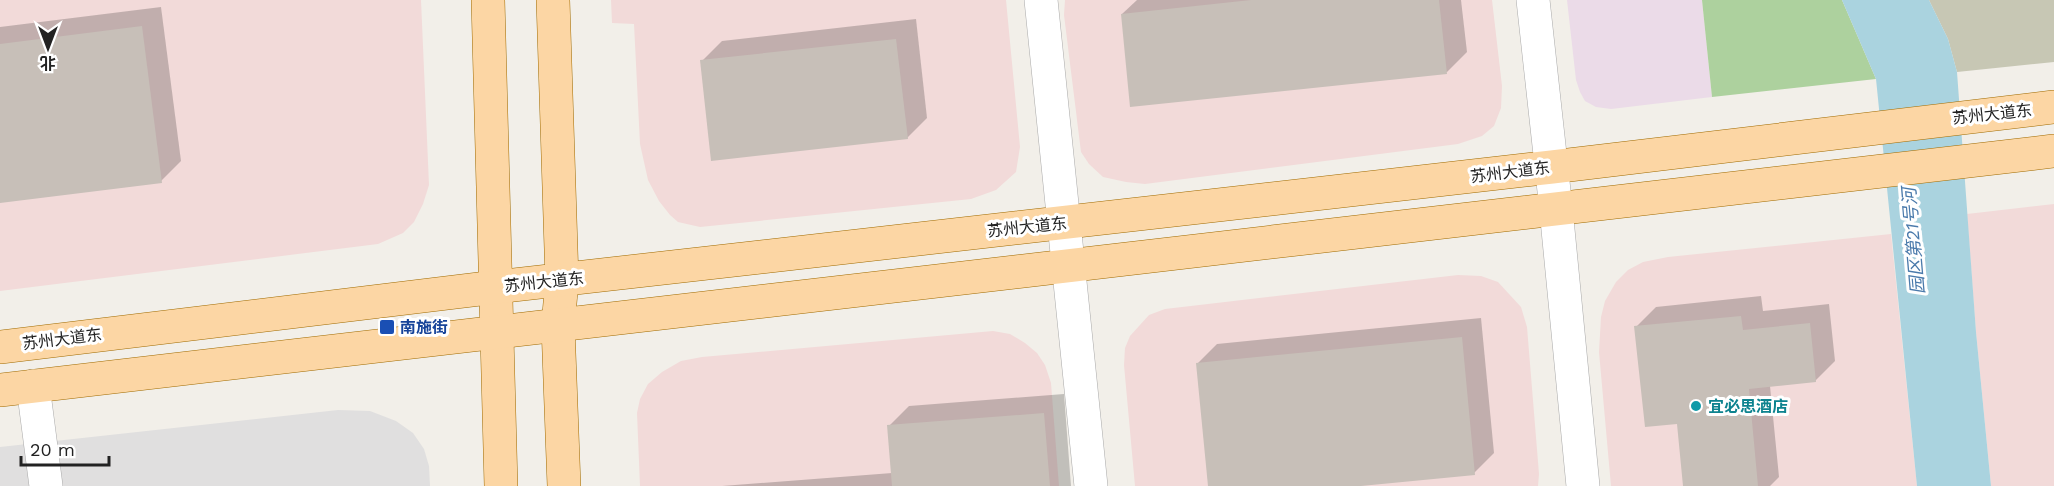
<svg xmlns="http://www.w3.org/2000/svg" width="2054" height="486" viewBox="0 0 2054 486" font-family="'Work Sans','Noto Sans SC',sans-serif">
  <style>
    .residential { fill: #e0dfdf }
    .commercial { fill: #f2dad9 }
    .industrial { fill: #ebdbe8 }
    .construction { fill: #c7c7b4 }
    .forest { fill: #add19e }
    .water { fill: #aad3df }
    .shadow { fill: #0003 }
    .building { fill: #c7bfb8 }
    .lines { fill: none; stroke-linecap: round; stroke-linejoin: round }
    .minor-casing { stroke: #a9a9a9; stroke-width: 34 }
    .major-casing { stroke: #a06b00; stroke-width: 34 }
    .minor { stroke: #fff; stroke-width: 33 }
    .major { stroke: #fcd6a4; stroke-width: 33 }
    .transit-dot { fill: #1a4fb4; stroke: #fff; stroke-width: 2 }
    .culture-dot { fill: #0f9aa8; stroke: #fff; stroke-width: 2 }
    .labels { text-anchor: middle; dominant-baseline: central; stroke-width: 6; stroke-linejoin: round; paint-order: stroke }
    .street-label { font-size: 16px; fill: #222; stroke: #fff }
    .transit-label { font-size: 16px; font-weight: bold; fill: #164399; stroke: #fff; text-anchor: start }
    .culture-label { font-size: 16px; font-weight: bold; fill: #0d838f; stroke: #fff; text-anchor: start }
    .water-label { font-size: 18px; font-style: italic; fill: #4a7aab; stroke: #fff }
  </style>
  <rect width="100%" height="100%" fill="#f2efe9"/>
  <!-- residential -->
  <path class="residential" d="M338,410L370,411L396,421L413,433L424,449L429,466L430,486H0V447Z"/>
  <!-- commercial -->
  <g class="commercial">
    <path d="M0,0H421L429,185L423,204L414,222L403,233L378,244L0,291Z"/>
    <path d="M611,0H1006L1020,147L1016,172L996,190L971,199L700,227L678,222L670,215L659,201L648,180L640,144L634,24L612,23Z"/>
    <path d="M1065,0H1492L1502,86L1501,108L1494,126L1482,136L1458,144L1145,184L1126,182L1103,177L1089,164L1081,152L1064,15Z"/>
    <path d="M2054,204V486H1991L1976,332L1967,214Z"/>
    <path d="M1891,234L1917,486H1611L1599,352L1601,317L1605,301L1616,282L1628,270L1643,262L1668,257Z"/>
    <path d="M1458,275L1481,276L1498,282L1521,307L1527,327L1539,474L1538,486H1135L1124,365L1125,348L1130,336L1149,315L1165,309Z"/>
    <path d="M993,331L1010,334L1025,343L1037,353L1045,365L1051,383L1059,486H640L637,413L640,399L648,384L662,372L681,361L702,357Z"/>
  </g>
  <!-- industrial -->
  <path class="industrial" d="M1567,0H1702L1712,97L1611,109L1596,107L1585,101L1580,92L1576,80Z"/>
  <!-- construction -->
  <path class="construction" d="M1929,0H2054V62L1957,72L1948,39Z"/>
  <!-- forest -->
  <path class="forest" d="M1702,0H1842L1876,79L1712,97Z"/>
  <!-- water -->
  <path class="water" d="M1842,0H1929L1948,39L1957,72L1976,332L1991,486H1917L1876,79Z"/>
  <!-- shadow -->
  <g class="shadow">
    <path d="M1137,0H1461L1467,52L1447,72L1122,14Z"/>
    <path d="M161,7L181,161L161,181L0,202V27Z"/>
    <path d="M916,19L927,118L907,138L702,61L722,41Z"/>
    <path d="M1761,296L1763,311L1829,304L1835,361L1815,381L1770,386L1779,477L1770,486H1685L1678,422L1636,327L1656,307Z"/>
    <path d="M1481,318L1494,453L1474,473L1346,486H1210L1197,364L1217,344Z"/>
    <path d="M1064,394L1071,486H722L892,473L889,426L909,406Z"/>
  </g>
  <!-- building -->
  <g class="building">
    <path d="M1251,0H1439L1447,74L1130,107L1121,14Z"/>
    <path d="M142,26L162,183L0,203V44Z"/>
    <path d="M896,39L908,139L711,161L700,60Z"/>
    <path d="M1741,316L1743,330L1810,323L1816,382L1749,389L1758,486H1683L1677,424L1645,427L1634,326Z"/>
    <path d="M1462,337L1475,475L1361,486H1208L1196,363Z"/>
    <path d="M1044,413L1050,486H892L887,425Z"/>
  </g>
  <g class="lines">
    <defs>
      <g id="minor">
        <path d="M1041,0L1091,486"/>
        <path d="M1533,0L1556,209L1583,486"/>
        <path d="M33,386L46,486"/>
      </g>
      <g id="major">
        <path d="M488,0L501,486"/>
        <path d="M553,0L562,280L558,326L564,486"/>
        <path d="M0,347L496,287L1552,167L2054,107"/>
        <path d="M0,390L2054,151"/>
      </g>
    </defs>
    <!-- minor casing -->
    <use href="#minor" class="minor-casing"/>
    <!-- major casing -->
    <use href="#major" class="major-casing"/>
    <!-- minor -->
    <use href="#minor" class="minor"/>
    <!-- major -->
    <use href="#major" class="major"/>
  </g>
  <!-- markers -->
  <rect class="transit-dot" x="379" y="319" width="16" height="16" rx="3"/>
  <circle class="culture-dot" cx="1696" cy="406" r="6"/>
  <g class="labels">
    <!-- street labels -->
    <g class="street-label">
      <text transform="translate(1992 114) rotate(-6)">苏州大道东</text>
      <text transform="translate(1510 172) rotate(-7)">苏州大道东</text>
      <text transform="translate(1027 227) rotate(-6)">苏州大道东</text>
      <text transform="translate(544 282) rotate(-6)">苏州大道东</text>
      <text transform="translate(62 339) rotate(-7)">苏州大道东</text>
    </g>
    <!-- transit labels -->
    <g class="transit-label">
      <text x="400" y="327">南施街</text>
    </g>
    <!-- culture labels -->
    <g class="culture-label">
      <text x="1708" y="406">宜必思酒店</text>
    </g>
    <!-- water labels -->
    <g class="water-label">
      <text transform="translate(1913 241) rotate(-95)">园区第21号河</text>
    </g>
  </g>
  <!-- north arrow -->
  <g transform="translate(48 48) rotate(180)" stroke="#ffffff" stroke-width="4.5" paint-order="stroke">
  <path d="M0-4.5L10 22L0 15L-10 22Z" fill="#222222"/>
  <text y="-9" font-size="16" font-weight="bold" text-anchor="middle" fill="#222222">北</text>
  </g>
  <!-- scale -->
  <path d="M21 456v9h88v-9" fill="none" stroke="#222222" stroke-width="3"/>
  <text x="30" y="456" font-size="18" fill="#222222" stroke="#ffffff" stroke-width="4.5" paint-order="stroke">20 m</text>
</svg>
